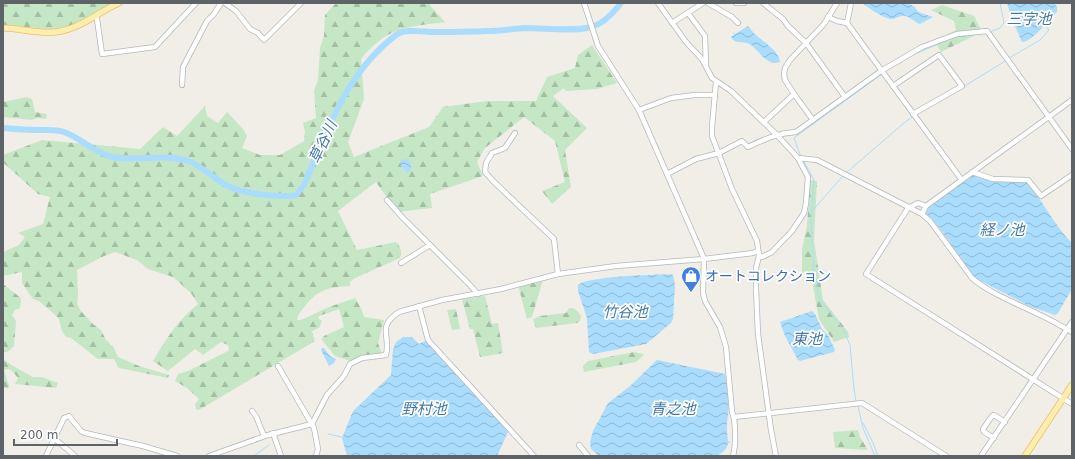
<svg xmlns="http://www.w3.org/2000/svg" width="1075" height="459" viewBox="0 0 1075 459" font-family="'DejaVu Sans','Noto Sans JP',sans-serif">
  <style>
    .forest { fill: url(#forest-firs) }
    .water { fill: url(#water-waves) }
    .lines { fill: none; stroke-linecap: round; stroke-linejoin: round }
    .stream { stroke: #aaddfd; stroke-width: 1 }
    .river { stroke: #aaddfd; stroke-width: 6 }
    .minor-casing { stroke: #b4b8bb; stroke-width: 6 }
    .major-casing { stroke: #efc062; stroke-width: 7 }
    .minor { stroke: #fff; stroke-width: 4.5 }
    .major { stroke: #fdedaf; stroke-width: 5.5 }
    .labels { text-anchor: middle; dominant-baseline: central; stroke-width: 3.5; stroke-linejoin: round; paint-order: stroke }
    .shop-label { font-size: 14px; fill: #366cbe; stroke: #fff; text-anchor: start }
    .water-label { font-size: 15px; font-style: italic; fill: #4379a7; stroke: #fff }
  </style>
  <defs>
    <pattern id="forest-firs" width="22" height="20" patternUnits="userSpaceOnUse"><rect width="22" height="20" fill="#c6e7c5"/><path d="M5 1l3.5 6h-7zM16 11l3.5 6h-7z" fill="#a4bfa4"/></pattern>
    <pattern id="water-waves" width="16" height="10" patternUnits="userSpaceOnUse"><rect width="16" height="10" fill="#aaddfd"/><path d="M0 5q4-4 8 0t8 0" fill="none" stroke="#8eb7d1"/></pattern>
  </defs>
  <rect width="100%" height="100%" fill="#f0eee7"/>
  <!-- forest -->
  <g class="forest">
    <path d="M3,3H113L73,26L59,30L3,25Z"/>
    <path d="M336,3H428L445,22C406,27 387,27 361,59L364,99L348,142L354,157L429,127L443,107L487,101H536L547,77L575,68L578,55L592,45L617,83L597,89L566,91L564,88L553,96L587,128L565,150L571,187L552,204L542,191L565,182L555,141L524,117L485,148L477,162L483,176L430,194L432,208L397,212L376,182L338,211L357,250L396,242C400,246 403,252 400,258L355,278L350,282V286C330,287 318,289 305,306C302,310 298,314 297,320H301L329,307L355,298L362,310L364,317L384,320L378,343L382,354L360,357L350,361L335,356L321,339L324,336L344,327L339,309L319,316L318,318L322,321L319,328L312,331L315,341L199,410L196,409L195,404L199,399L187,388L175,381L178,374L188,371L228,351L229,349L228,345L221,342L203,355L195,349L168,371L153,361C166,339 178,320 198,304L191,293L173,277L148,269L137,260L115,252L104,256L77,270L78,295L77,303L80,310L93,324L101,330L106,340L114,348L118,357L139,366L169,375L168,378L119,368L114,359H98L71,338L66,337L62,331L59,319L53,313L39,301L33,299L22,283V272L3,276V252L19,245L25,237L18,233L43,224L50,197L38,194L6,165L3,163V155L42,140L140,149L163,127L177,136L205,106L207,116L218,123L227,112L243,129L247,136L242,148L260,155H280L304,141L305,132L303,123L316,118L314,91L318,80L320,48L324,36L325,15Z"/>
    <path d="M942,5L974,16L982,32L941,52L935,41L956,30L954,21L931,10Z"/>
    <path d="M27,97L32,99L35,112L47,114L46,119L38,118L31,120L3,117V102Z"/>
    <path d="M810,180L817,181L814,240L823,300L848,332L849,337L834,342L819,319L811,275L802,272V249L807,226Z"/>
    <path d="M542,280V283L532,317L527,319L518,285Z"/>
    <path d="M3,284L21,298L20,308L15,310L12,315L16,321L14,346L9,351L3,353Z"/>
    <path d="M485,296L492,324L498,323L503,353L480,357L473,329H470L462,299Z"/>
    <path d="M569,308C575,307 578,312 581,316L580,321L577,323L536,328L533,319L540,316L566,313Z"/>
    <path d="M456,309L460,329L452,330L447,310Z"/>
    <path d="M634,352L643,354L644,355L636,362L584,372L583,366L588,361Z"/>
    <path d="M3,359L13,366L33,377H42L58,383L56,388L15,384L18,378L14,373L9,369L4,370L9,386L8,389L3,387Z"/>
    <path d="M858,430L860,437L868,450L835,448L833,432Z"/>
  </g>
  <!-- water -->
  <g class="water">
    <path d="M862,3H908L915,7L918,12L933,17L920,24C915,22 911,18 906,16C900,15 898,18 893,19C885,20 869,8 862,3Z"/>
    <path d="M1007,3H1054L1057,7V12C1050,19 1031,43 1022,42L1011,17Z"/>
    <path d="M748,26C751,29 753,33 757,36C764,42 780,52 780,62C768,67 760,52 751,45C744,40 735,45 731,37L734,35L733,32L735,34Z"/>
    <path d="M407,159C411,162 412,167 410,171L407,173L400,165L401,160Z"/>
    <path d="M972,174L1027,182C1043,201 1054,225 1072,243V289L1058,313L1055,315L1029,306L975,278L938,226L926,214V212L930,205Z"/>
    <path d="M671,274L673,275L675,285L673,319L671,323L646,344L593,354L589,352L587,318L578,291V285C587,276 654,275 671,274Z"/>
    <path d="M812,311L815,314L822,329L828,335L835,350L834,352L800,361L798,360L785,336L780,322Z"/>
    <path d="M403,337H412L419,344L427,340L508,432L497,456H347L342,438L353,411L391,375L393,349L396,342Z"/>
    <path d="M322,348H324L330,356L336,359L334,363L329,366L321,350Z"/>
    <path d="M657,360L725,374C727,383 730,407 728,416C726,425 727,431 728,441L731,442L728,443C727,450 721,454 716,456H599L591,449L590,442L593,431L608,403L630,386Z"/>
  </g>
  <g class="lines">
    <!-- stream -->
    <g class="stream">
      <path d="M990,32L1000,28L1004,23L1000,3"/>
      <path d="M915,54L955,37L986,33"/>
      <path d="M1009,58L1040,40L1049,30L1045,24"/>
      <path d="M884,72L890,68"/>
      <path d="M963,87L1007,60"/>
      <path d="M801,157L794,138L882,74"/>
      <path d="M803,160L814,180L811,219L812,244L814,272L820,300L843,329L850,345L854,389L856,401"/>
      <path d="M846,173L904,123L912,117"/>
      <path d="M813,210L843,176"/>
      <path d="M858,406L863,428L875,456"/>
      <path d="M863,423L873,443L878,456"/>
      <path d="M328,434L342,437"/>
      <path d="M254,456L269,445"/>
    </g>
    <!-- river -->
    <path class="river" d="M3,128C15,129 27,130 39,130C47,130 56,129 64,132C81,138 93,152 112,157C137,162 163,153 188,161C202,166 213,178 226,185C243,194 273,196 292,196L296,195L304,185C328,129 346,73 396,35C404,28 424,32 434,32C451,32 468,32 486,31C499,31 512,29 525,28C544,28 573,32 591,27C603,24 614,12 621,3"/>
    <defs>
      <g id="minor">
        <path d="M225,3L236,11L250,29L258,33L264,40L301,3"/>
        <path d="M584,3L598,46L639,110L702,254L704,259L703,293L705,301L720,327L726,347L732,412C736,421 736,445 733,456"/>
        <path d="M658,3L686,42L702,59L712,78L731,91L777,135L798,158L808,177L806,203L804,213L792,231L772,252L762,257L759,256"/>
        <path d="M708,3L732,17L738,23"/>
        <path d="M736,3H744"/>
        <path d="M763,3L783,19L788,26L806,43L845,97"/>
        <path d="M851,3L847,23L961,179"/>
        <path d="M688,13L705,36L706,65"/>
        <path d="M95,16L97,19L102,54L155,47L196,3"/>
        <path d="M828,17L837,21L847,23"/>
        <path d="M672,23L703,3"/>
        <path d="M716,82L712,127V136L732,189L757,241L759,256L756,268V289L758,334L771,430L776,456"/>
        <path d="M182,85L183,67L207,21L214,14L221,3"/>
        <path d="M893,86L939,55L962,86L913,114"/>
        <path d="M794,94L813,120"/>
        <path d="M639,110L671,98L695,95H715"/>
        <path d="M764,122L794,94L785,80L784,74L785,68L790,60L824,24L837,3"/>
        <path d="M515,133L505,148L492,153L486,163L485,172L494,182L554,239L558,274"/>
        <path d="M798,158L817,160L922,214L930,221L972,278C989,293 1018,304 1038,314C1050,319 1061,326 1072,332"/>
        <path d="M972,172L993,179L1028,180L1041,196L1072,175"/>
        <path d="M667,174L696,159L719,153L742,141L748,147C765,139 778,133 796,132L881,71L922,47L957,34L987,31L1072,149"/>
        <path d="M387,200L403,218L468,283L478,294"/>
        <path d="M926,206L918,203L908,208L866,274L1072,404"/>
        <path d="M922,214L926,206L1072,100"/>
        <path d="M401,263L430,245"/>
        <path d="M419,306L428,340L534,456"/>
        <path d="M278,366L314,428L318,449L316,456"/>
        <path d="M252,411L256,416L264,436"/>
        <path d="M734,417L862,403L946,456"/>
        <path d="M312,424L327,395L344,376L350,364L362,358L386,355C391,335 376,327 399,312L442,300L501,289L558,274L616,266L704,259L753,253L758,251"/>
        <path d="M273,433L281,456"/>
        <path d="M54,438L75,456"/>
        <path d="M994,438L984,432L983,429L992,416L994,415L1005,422"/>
        <path d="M579,445L588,456"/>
        <path d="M46,456L64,418L69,416L81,431L85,433L143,446L177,456"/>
        <path d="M209,456L268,435L312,424"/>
        <path d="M981,456L1072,322"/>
      </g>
      <g id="major">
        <path d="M3,28C20,28 38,34 55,32C79,30 98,12 119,3"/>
        <path d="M1025,456L1072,385"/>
      </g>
    </defs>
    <!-- minor casing -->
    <use href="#minor" class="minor-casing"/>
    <!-- major casing -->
    <use href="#major" class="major-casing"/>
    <!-- minor -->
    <use href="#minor" class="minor"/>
    <!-- major -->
    <use href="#major" class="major"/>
  </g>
  <!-- icons -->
  <defs>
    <symbol id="shop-pin" viewBox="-11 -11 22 30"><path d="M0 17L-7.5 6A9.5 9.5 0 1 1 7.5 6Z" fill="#3f7fe0" stroke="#fff"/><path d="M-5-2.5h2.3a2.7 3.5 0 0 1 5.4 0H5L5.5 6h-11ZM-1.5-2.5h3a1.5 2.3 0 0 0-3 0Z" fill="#fff"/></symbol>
  </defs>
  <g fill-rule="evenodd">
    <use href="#shop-pin" x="680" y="265" width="22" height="30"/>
  </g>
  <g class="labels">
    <!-- shop labels -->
    <g class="shop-label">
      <text x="705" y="276">オートコレクション</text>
    </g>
    <!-- water labels -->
    <g class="water-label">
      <text x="1029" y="19">三字池</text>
      <text transform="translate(323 142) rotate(-65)">草谷川</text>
      <text x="1002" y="230">経ノ池</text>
      <text x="625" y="312">竹谷池</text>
      <text x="807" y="339">東池</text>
      <text x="424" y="409">野村池</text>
      <text x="673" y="409">青之池</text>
    </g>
  </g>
  <!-- border -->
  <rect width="1075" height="459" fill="none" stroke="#5e6367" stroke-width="8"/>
  <!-- scale -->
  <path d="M14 439v6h103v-6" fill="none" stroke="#5e6367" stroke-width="2"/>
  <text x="20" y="439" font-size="12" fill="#5e6367" stroke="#ffffff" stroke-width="3" paint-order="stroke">200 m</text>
</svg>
